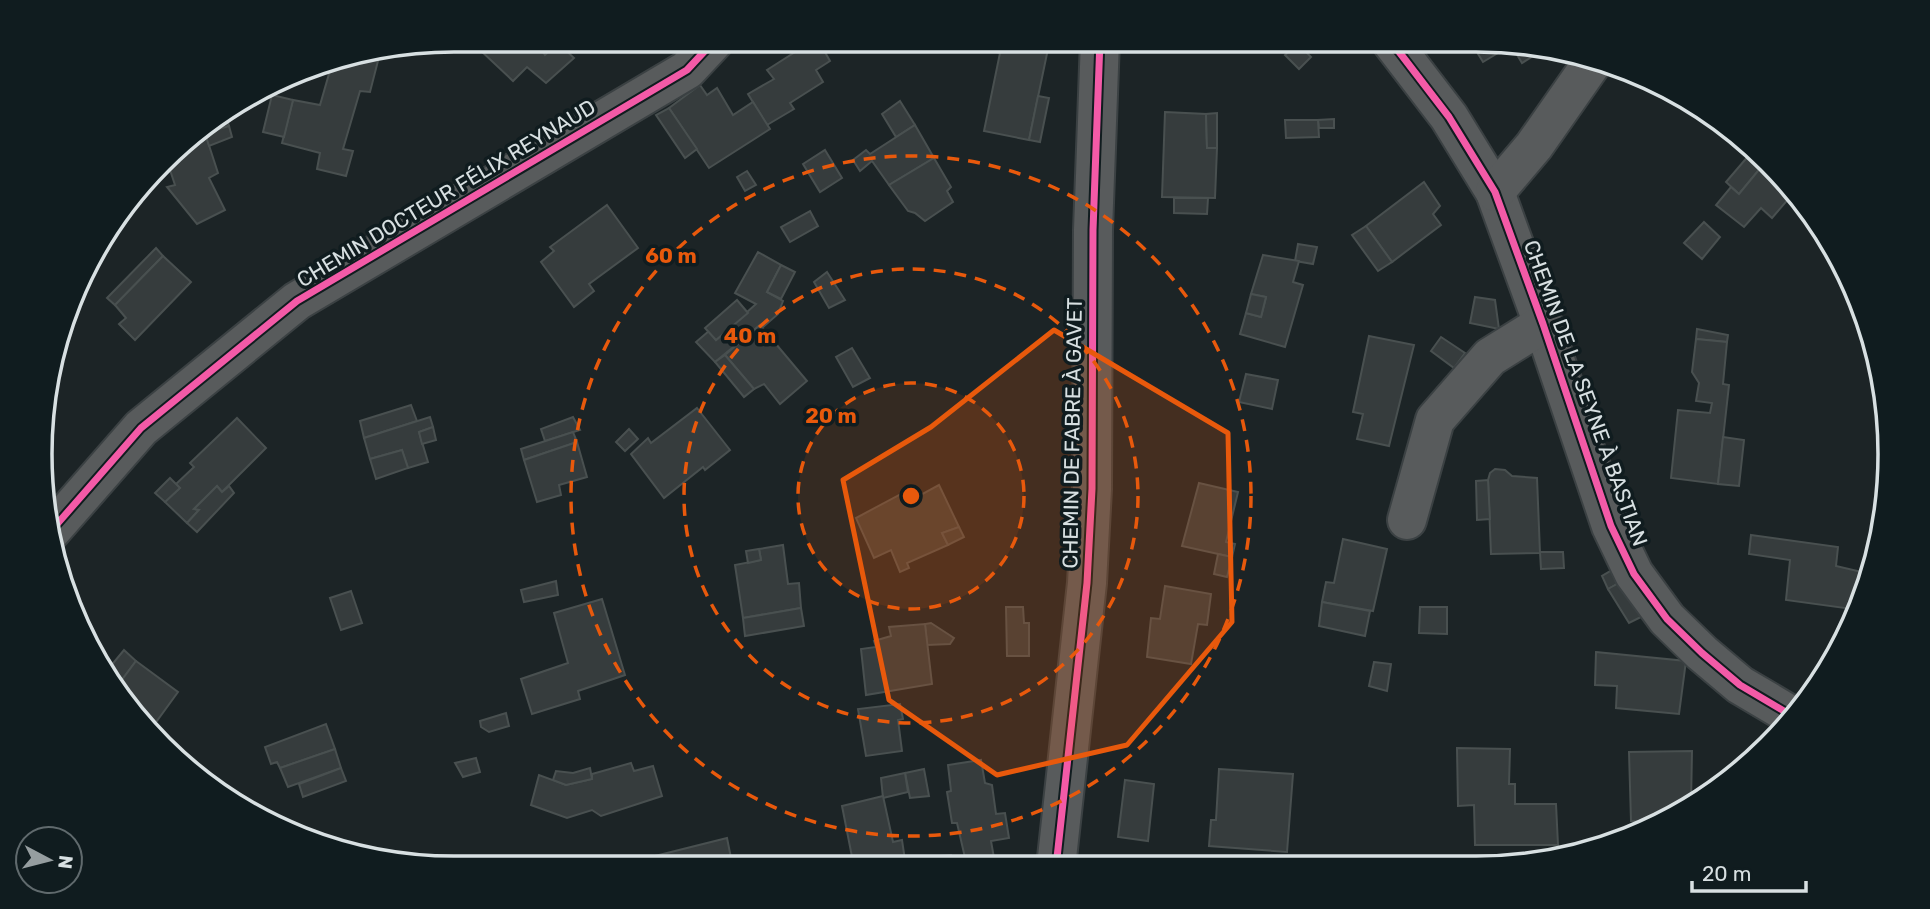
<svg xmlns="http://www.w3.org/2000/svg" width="1930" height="909" viewBox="0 0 1930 909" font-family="Rubik,sans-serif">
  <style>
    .building { fill: #363c3d; stroke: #495050; stroke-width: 2 }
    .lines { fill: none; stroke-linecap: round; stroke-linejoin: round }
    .minor-casing { stroke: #3b4143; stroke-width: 42 }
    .minor { stroke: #585b5c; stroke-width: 38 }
    .cycleway-casing { stroke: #101c1f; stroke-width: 11 }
    .cycleway { stroke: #f35aa7; stroke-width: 7 }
    .marked { fill: #e8590c; fill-opacity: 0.2; stroke: #e8590c; stroke-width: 5; stroke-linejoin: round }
    .ring { fill: none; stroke: #e8590c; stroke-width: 3.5; stroke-dasharray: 12 9 }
    .labels { text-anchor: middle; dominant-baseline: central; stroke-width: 7; stroke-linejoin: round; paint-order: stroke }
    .street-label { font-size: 21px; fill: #d8e0e2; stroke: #101c1f }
    .rim { fill: none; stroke: #d8e0e2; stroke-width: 3.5 }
    .centre { fill: #e8590c; stroke: #101c1f; stroke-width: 3.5 }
    .ring-label { font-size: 21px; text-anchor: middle; font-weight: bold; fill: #e8590c; stroke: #101c1f; stroke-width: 7; stroke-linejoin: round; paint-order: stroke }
  </style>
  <rect width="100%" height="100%" fill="#1c2426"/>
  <!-- building -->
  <g class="building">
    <path d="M472,40H488L479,49Z"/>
    <path d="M488,40H549L541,49L545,55L558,43L574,58L546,83L527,67L513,81L479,49Z"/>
    <path d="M814,40H818L830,61L816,70L823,82L790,103L794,109L767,125L748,94L774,79L767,70Z"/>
    <path d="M981,40H1030L1049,44L1029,140L984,131L1000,53L979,47Z"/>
    <path d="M1470,40H1476L1485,42L1475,49Z"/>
    <path d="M1485,42L1508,47L1483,62L1475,49Z"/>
    <path d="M1298,44L1311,57L1299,69L1285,55Z"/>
    <path d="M1513,48L1538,53L1522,63Z"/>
    <path d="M380,53L370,92L360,91L343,149L353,151L346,176L317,169L320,153L282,143L293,100L320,105L333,60Z"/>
    <path d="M700,85L707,95L717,88L733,115L753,102L770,129L709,168L669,108Z"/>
    <path d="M272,95L293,100L284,137L263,132Z"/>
    <path d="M1038,96L1049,98L1040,142L1029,140Z"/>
    <path d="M900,101L915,125L896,137L882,114Z"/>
    <path d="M669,108L697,149L685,158L656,115Z"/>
    <path d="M1165,112L1206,114L1207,148H1217L1215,198L1162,197Z"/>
    <path d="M1217,113V148H1207L1206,114Z"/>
    <path d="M226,117L229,126L205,133L218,173L209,178L225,210L197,224L167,187L175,185L170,170L163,172L161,168L182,143Z"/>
    <path d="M1334,119V128H1319L1318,120Z"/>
    <path d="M1285,120H1318L1319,137L1286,138Z"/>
    <path d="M915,125L934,158L889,185L872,161L860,171L853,160L866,150L870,154Z"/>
    <path d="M229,126L232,137L209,146L205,133Z"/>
    <path d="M825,150L842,178L820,192L803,164Z"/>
    <path d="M1750,154L1763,165L1739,194L1726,182Z"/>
    <path d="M1759,155L1768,161L1791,196L1772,218L1761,208L1744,227L1716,205L1731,187L1739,194L1763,165L1755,159Z"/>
    <path d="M934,158L951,187L947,191L953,202L925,221L915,213L908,211L889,185Z"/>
    <path d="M747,171L756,185L745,191L737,177Z"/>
    <path d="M1424,182L1440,206L1433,214L1441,225L1392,262L1366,226Z"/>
    <path d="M1174,198H1208L1207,214L1174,213Z"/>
    <path d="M607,205L638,248L589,284L594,291L574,307L541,262L554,251L550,247Z"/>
    <path d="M810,211L818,226L790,242L781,227Z"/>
    <path d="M1704,222L1720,237L1702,259L1684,243Z"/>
    <path d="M1366,226L1392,262L1378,271L1352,235Z"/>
    <path d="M1298,244L1317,247L1313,264L1295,261Z"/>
    <path d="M156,248L163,256L115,305L107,298Z"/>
    <path d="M758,252L781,265L767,292L783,301L778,314L762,328L760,325L715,362L696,342L709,331L716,340L756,304L735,293Z"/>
    <path d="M1263,255L1299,261L1293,282L1303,285L1285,347L1240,334L1246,313L1261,317L1266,297L1251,294Z"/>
    <path d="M163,256L191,282L135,340L119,324L126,318L115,305Z"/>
    <path d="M781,265L795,272L781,299L767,292Z"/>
    <path d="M827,272L845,300L829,308L814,282Z"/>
    <path d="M1251,294L1266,297L1261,317L1246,313Z"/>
    <path d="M1475,297L1495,300L1499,329L1470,323Z"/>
    <path d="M737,300L748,313L716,340L705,328Z"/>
    <path d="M760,325L807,381L780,404L764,384L754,389L725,355Z"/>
    <path d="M1697,329L1728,335L1727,342L1696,339Z"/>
    <path d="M1369,336L1414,345L1389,446L1357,439L1363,414L1353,412Z"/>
    <path d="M1441,337L1465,353L1454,368L1431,351Z"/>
    <path d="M1696,339L1727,342L1723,384L1729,385L1718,484L1671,478L1678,410L1710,413L1712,403L1696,401L1699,383L1692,372Z"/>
    <path d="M852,348L870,378L853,387L836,357Z"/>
    <path d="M725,355L754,389L744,397L715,362Z"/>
    <path d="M1246,374L1278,380L1272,409L1239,402Z"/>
    <path d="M411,405L417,421L364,438L360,421Z"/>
    <path d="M697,408L730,450L705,470L703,467L664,498L631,454L648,438L651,443Z"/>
    <path d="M430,417L433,427L419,432L428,462L408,468L402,450L370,459L364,438Z"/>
    <path d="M573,417L580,430L545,441L541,429Z"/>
    <path d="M237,418L266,448L222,492L217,486L194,509L199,510L187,523L165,502L180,488L176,484L194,467L190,463Z"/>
    <path d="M433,427L436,440L422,444L419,432Z"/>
    <path d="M629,429L638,439L625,451L616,442Z"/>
    <path d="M573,432L577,442L524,460L521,449Z"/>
    <path d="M1723,437L1744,440L1739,486L1718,484Z"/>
    <path d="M577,442L587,477L559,485L561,495L537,502L524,460Z"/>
    <path d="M402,450L408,468L376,479L370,459Z"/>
    <path d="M1495,469L1505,470L1512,476L1537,478L1540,553L1491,554L1488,480L1490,473Z"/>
    <path d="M170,478L180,488L165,502L155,493Z"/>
    <path d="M1488,480L1490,519L1477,520L1476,481Z"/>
    <path d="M1199,483L1238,492L1226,542L1235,544L1232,557L1182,546Z"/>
    <path d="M939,485L959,527L942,533L948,545L907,563L909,568L900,572L891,550L874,558L856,518L914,487L919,496Z"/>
    <path d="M217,486L222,492L229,486L234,493L197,532L187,523L199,510L194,509Z"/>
    <path d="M959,527L964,537L948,545L942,533Z"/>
    <path d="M1751,535L1838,547L1836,566L1866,573L1859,610L1786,600L1790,560L1749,554Z"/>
    <path d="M1343,539L1387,549L1373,611L1322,602L1326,582L1334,583Z"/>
    <path d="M783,545L788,584L799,583L801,608L743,618L735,565L761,560L759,549Z"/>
    <path d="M759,549L761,560L748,563L746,551Z"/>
    <path d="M1540,552H1563L1564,568L1541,569Z"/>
    <path d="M1218,554L1232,557L1227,577L1214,574Z"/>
    <path d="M1619,566L1626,579L1608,589L1602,576Z"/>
    <path d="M1626,579L1647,614L1629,623L1608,589Z"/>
    <path d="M556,581L558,595L524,602L521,590Z"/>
    <path d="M1165,586L1211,594L1207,625L1198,624L1191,664L1147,657L1151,618L1160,619Z"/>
    <path d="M351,591L362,623L341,630L330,598Z"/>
    <path d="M602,599L625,675L578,691L580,699L532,714L521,679L568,663L554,613Z"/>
    <path d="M1322,602L1370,611L1365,636L1319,626Z"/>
    <path d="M1006,607H1023L1024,623H1029V656H1007Z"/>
    <path d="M1420,607H1447V634L1419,633Z"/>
    <path d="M801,608L804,626L745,636L743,618Z"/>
    <path d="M931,623L954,638L950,644L927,645L925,624Z"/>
    <path d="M925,624L932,684L866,695L861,649L876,647L874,641L891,636L889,627Z"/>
    <path d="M124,650L136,661L118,685L105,673Z"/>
    <path d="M1596,652L1686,661L1679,714L1616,708L1617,686L1595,685Z"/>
    <path d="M136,661L178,692L151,729L125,697L126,692L118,685Z"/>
    <path d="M1374,662L1391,664L1387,691L1369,686Z"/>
    <path d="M900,704L903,719L898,720L902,751L866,756L858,709Z"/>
    <path d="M506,713L509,726L489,732L481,727L480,721Z"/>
    <path d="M326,724L335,749L280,768L277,762L271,764L265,747Z"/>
    <path d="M1457,748L1510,749L1509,784H1515V804H1556L1558,845H1475L1474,805L1458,806Z"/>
    <path d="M335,749L341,768L288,787L280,768Z"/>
    <path d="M1692,751L1691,804L1648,829V822L1631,821L1629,752Z"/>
    <path d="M476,758L480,772L463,777L455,763Z"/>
    <path d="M981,760L985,783L992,785L996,814L1005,813L1009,838L991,841L994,858L966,862L957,823H952L947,792L951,791L948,765Z"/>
    <path d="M631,763L634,771L653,766L662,796L601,816L592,810L567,818L531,805L539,775L566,785L592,779V774Z"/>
    <path d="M341,768L346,781L303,797L299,784Z"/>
    <path d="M590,768L592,779L566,785L553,780L556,771L573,773Z"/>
    <path d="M924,769L929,796L910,798L905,773Z"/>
    <path d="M1219,769L1293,774L1287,852L1209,846L1211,820H1216Z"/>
    <path d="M905,773L908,792L883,798L881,778Z"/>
    <path d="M1125,780L1154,784L1148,841L1118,837Z"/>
    <path d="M883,796L893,842L902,840L906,867H854L842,806Z"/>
    <path d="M727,838L733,868H620L619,865Z"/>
    <path d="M951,855L954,866L941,867L940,856Z"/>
  </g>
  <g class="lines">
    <defs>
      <g id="minor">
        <path d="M1390,40L1449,117L1495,192L1543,324L1611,526L1634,574L1667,619L1702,653L1740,685L1794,717"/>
        <path d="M1495,192L1534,146L1592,63"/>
        <path d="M1407,520L1435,420L1490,357L1543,324"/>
        <path d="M51,531L141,428L297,301L687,70L715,40"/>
        <path d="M1056,867L1087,583L1092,489L1093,230L1100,40"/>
      </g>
    </defs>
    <!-- minor casing -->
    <use href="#minor" class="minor-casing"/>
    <!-- minor -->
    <use href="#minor" class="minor"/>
    <defs>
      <g id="cycleway">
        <path d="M1390,40L1449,117L1495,192L1543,324L1611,526L1634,574L1667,619L1702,653L1740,685L1794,717"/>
        <path d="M51,531L141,428L297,301L687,70L715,40"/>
        <path d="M1056,867L1087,583L1092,489L1093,230L1100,40"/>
      </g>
    </defs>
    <!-- cycleway casing -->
    <use href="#cycleway" class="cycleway-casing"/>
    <!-- cycleway -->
    <use href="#cycleway" class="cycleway"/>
  </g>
  <!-- marked area -->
  <path class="marked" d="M1054,330L1228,433L1232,622L1127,745L997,775L889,700L843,480L931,427Z"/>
  <!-- distance rings -->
  <circle cx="911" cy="496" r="113" fill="#e8590c" fill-opacity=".12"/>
  <g class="ring">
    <circle cx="911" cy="496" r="113"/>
    <circle cx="911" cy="496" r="227"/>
    <circle cx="911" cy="496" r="340"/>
  </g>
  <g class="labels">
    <!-- street labels -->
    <g class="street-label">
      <text transform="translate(446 193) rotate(-31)">CHEMIN DOCTEUR FÉLIX REYNAUD</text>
      <text transform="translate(1586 393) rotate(70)">CHEMIN DE LA SEYNE À BASTIAN</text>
      <text transform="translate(1072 433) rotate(-89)">CHEMIN DE FABRE À GAVET</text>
    </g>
  </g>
  <!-- crop -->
  <path d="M0 0H1930V909H0ZM454 52H1476A402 402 0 0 1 1878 454V454A402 402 0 0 1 1476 856H454A402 402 0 0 1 52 454V454A402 402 0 0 1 454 52Z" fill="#101c1f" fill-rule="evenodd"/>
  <path class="rim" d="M454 52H1476A402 402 0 0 1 1878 454V454A402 402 0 0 1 1476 856H454A402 402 0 0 1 52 454V454A402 402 0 0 1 454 52Z"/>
  <circle cx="911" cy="496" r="10" class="centre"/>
  <g class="ring-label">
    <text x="671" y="263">60 m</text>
    <text x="750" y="343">40 m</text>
    <text x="831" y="423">20 m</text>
  </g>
  <!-- north arrow -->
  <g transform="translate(49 860) rotate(97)"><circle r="33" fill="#101c1f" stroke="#606a6d" stroke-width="2"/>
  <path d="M0-5L12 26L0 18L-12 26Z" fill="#969ea0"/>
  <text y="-10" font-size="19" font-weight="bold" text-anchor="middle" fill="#d8e0e2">N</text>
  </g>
  <!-- scale -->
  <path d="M1692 881v10h114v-10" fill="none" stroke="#d8e0e2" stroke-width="3.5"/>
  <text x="1702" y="881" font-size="21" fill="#d8e0e2" stroke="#101c1f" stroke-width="5" paint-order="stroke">20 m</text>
</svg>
